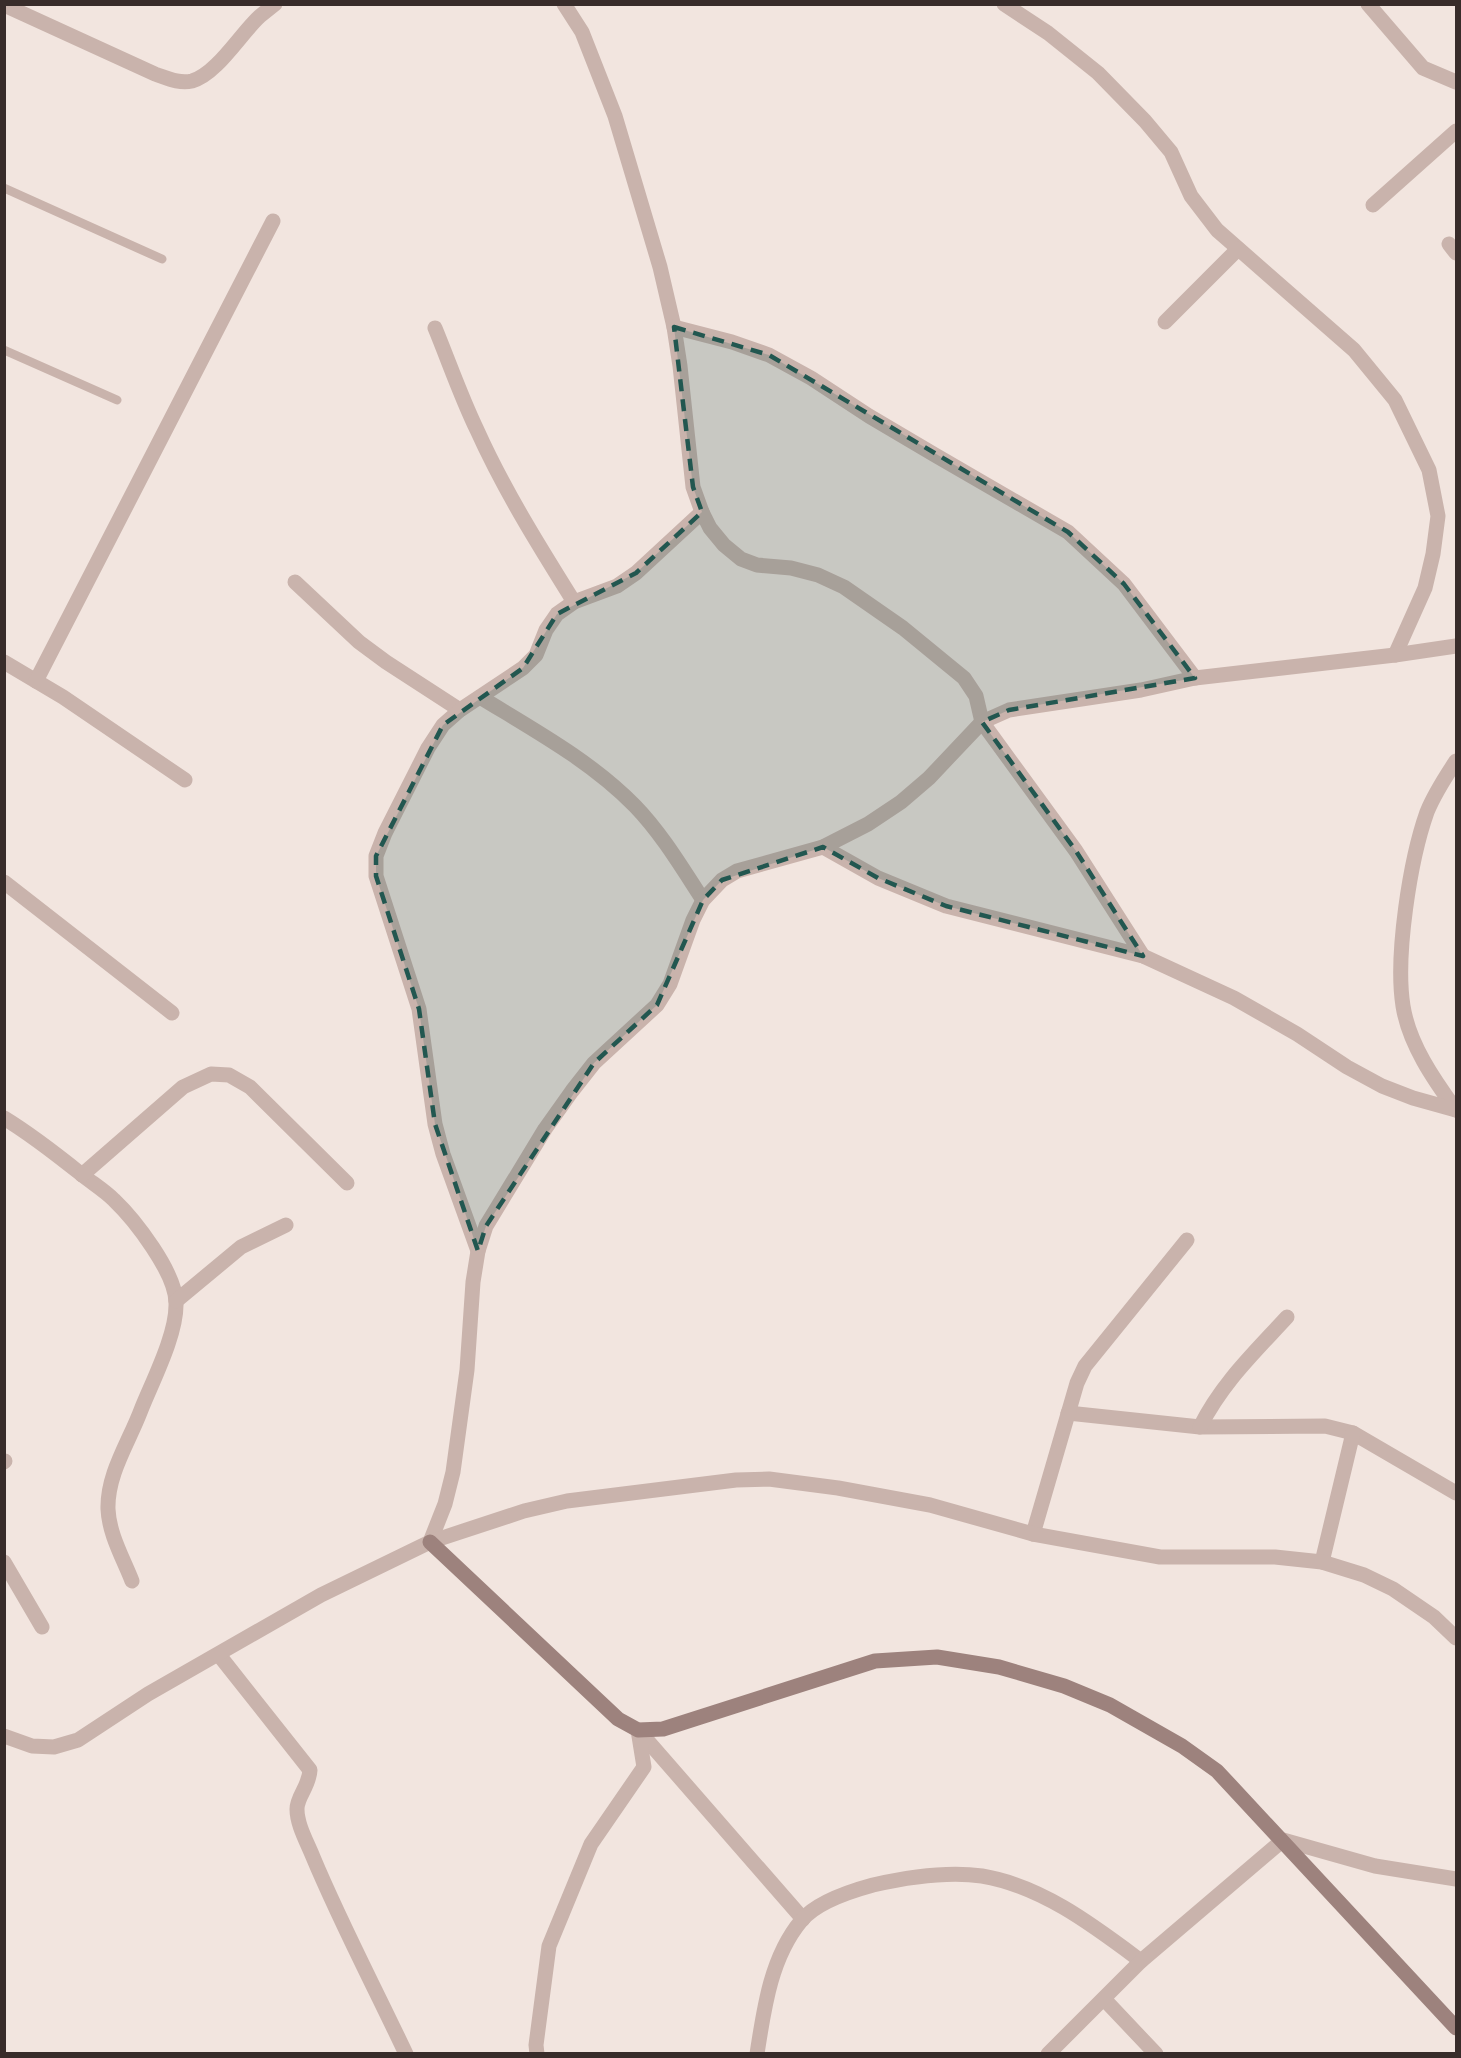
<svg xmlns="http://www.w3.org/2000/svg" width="1461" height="2058" viewBox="0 0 1461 2058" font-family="Overpass,sans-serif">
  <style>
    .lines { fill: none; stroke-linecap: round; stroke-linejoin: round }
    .lane { stroke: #c9b3ac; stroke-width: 9 }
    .street { stroke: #c9b3ac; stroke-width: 15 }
    .secondary { stroke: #9d827d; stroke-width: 15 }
    .marked { fill: #225750; fill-opacity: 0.2; stroke: #225750; stroke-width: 4.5; stroke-dasharray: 12 8; stroke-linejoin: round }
  </style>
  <rect width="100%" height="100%" fill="#f2e5df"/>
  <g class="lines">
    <!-- lane -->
    <g class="lane">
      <path d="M4,188L162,259"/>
      <path d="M4,350L117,400"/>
    </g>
    <!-- street -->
    <g class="street">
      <path d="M564,4L582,32L615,116L660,267L674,327L680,366L693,487L702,512L710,528L724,545L741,559L757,565L791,568L818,575L844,587L903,628L964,678L976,696L982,722L1076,851L1143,956"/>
      <path d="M1004,4L1048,33L1098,73L1145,121L1171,152L1191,196L1217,230L1354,350L1395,400L1429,470L1438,516L1433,554L1425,588L1395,655"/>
      <path d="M1368,4L1423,68L1456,82"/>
      <path d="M4,5L155,74C167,78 179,84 192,81C217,74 241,33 260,16C265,12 270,8 275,4"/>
      <path d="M1373,205L1456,131"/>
      <path d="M1449,244L1456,253"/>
      <path d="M1165,322L1238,249"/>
      <path d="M674,327L732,342L769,355L811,378L869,416L935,455L1068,532L1124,584L1195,678"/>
      <path d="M435,328C449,362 461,397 477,430C504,490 539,546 574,602"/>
      <path d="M295,582L359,642L386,662L460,710"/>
      <path d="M4,662L63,697L185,780"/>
      <path d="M36,681L273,221"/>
      <path d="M480,697C534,730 591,761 635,806C662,834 682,868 703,900"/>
      <path d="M1456,761C1446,776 1434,795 1427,812C1410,860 1395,956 1403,1006C1409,1044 1434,1080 1456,1110"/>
      <path d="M823,847L878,878L946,906L1143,956L1234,998L1297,1034L1347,1067L1382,1086L1413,1098L1456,1110"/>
      <path d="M4,882L172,1013"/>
      <path d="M4,1118C32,1135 56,1154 81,1174C92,1183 104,1190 114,1200C135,1220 176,1273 176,1303C177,1334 153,1380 141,1410C129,1442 107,1474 108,1509C109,1534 123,1558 132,1581"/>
      <path d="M82,1175L183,1087L211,1074L229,1075L250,1087L347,1183"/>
      <path d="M478,1251L443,1154L435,1124L419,1009L376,876V856L385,833L428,748L443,725L460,710L523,668L536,655L546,630L557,614L574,602L617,586L636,573L702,512"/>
      <path d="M176,1301L241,1247L286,1225"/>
      <path d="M1068,1413L1200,1427L1325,1426L1353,1433L1456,1493"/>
      <path d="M1200,1427C1222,1383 1254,1353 1287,1317"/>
      <path d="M4,1462L5,1461"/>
      <path d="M1033,1534L1077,1383L1085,1366L1187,1240"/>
      <path d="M430,1542L445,1504L453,1472L467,1370L473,1282L478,1251L486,1226L545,1129L572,1091L594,1063L657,1005L670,984L693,920L703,900L722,880L737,871L823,847L868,824L901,802L929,778L982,722L1009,710L1141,690L1195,678L1395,655L1456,646"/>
      <path d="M4,1562L42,1627"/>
      <path d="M1322,1562L1353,1433"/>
      <path d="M219,1655L310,1770C309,1787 297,1796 297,1809C297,1825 307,1842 313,1857C341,1924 375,1988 406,2054"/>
      <path d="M639,1731L803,1919"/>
      <path d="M4,1736L32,1746L54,1747L78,1740L148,1694L321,1595L430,1542L524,1511L567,1501L736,1480L769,1479L838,1488L930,1505L1033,1534L1160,1557H1275L1322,1562L1364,1575L1393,1589L1434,1617L1456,1638"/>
      <path d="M1104,1999L1156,2054"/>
      <path d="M537,2054L536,2045L549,1946L591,1844L644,1767L638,1730"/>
      <path d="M757,2054C764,2008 771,1957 801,1921C816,1902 851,1891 873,1885C908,1877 946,1871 982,1876C1042,1886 1094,1926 1141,1961"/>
      <path d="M1048,2054L1141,1961L1283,1840L1375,1866L1456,1879"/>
    </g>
    <!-- secondary -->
    <path class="secondary" d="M430,1542L618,1719L638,1730L663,1729L875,1661L937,1657L999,1667L1064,1686L1110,1705L1182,1746L1217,1771L1456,2028"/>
  </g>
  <!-- marked area -->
  <path class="marked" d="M674,327L769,355L1068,532L1124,584L1195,678L1009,710L982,722L1076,851L1143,956L946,906L878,878L823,847L722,880L703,900L657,1005L594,1063L486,1226L478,1251L435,1124L419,1009L376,876V856L443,725L523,668L557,614L636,573L702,512L693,487Z"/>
  <!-- border -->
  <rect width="1461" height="2058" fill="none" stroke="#382c2a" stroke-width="12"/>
</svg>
